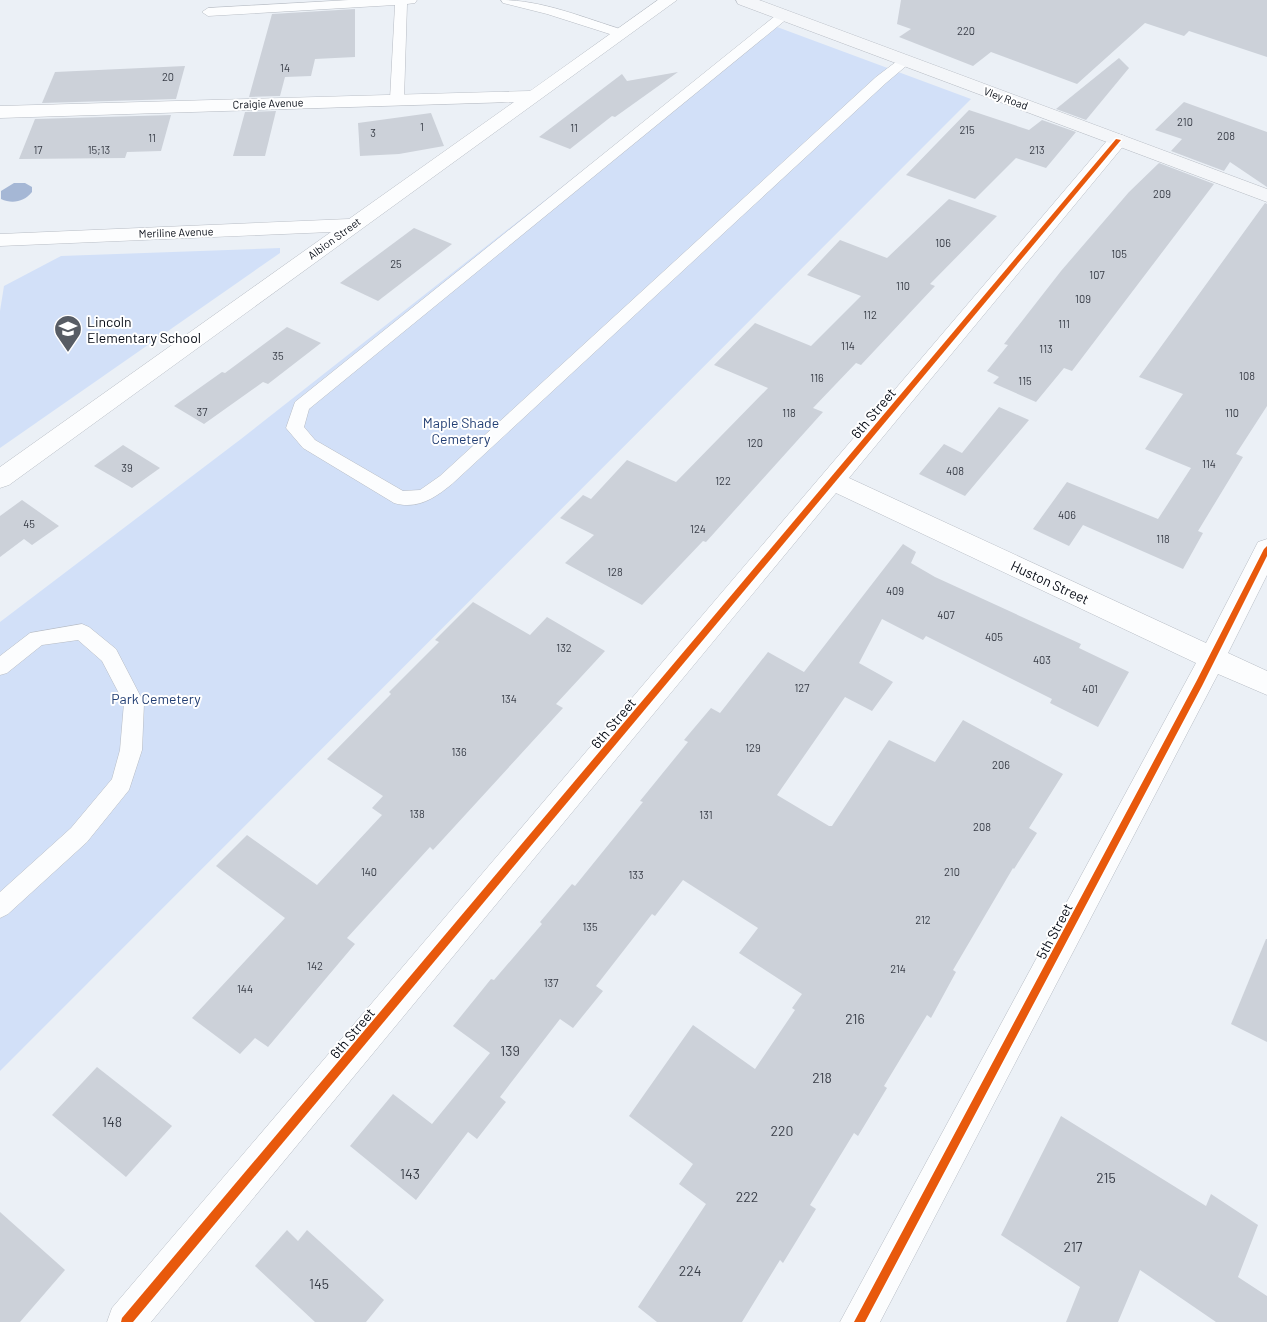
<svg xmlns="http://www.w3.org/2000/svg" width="1267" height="1322" viewBox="0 0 1267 1322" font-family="Barlow,sans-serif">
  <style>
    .green { fill: #d2e0f8 }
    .water { fill: #a5b7d5 }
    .building { fill: #ccd1d9 }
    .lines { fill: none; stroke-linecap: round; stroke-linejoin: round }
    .lane-casing { stroke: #b7bcc4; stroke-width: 1 }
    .street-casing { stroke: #b7bcc4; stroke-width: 1 }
    .secondary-casing { stroke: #b7bcc4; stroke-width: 1 }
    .lane { fill: #fcfdfe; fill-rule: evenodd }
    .street { fill: #fcfdfe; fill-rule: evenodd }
    .secondary { fill: #f4f6f9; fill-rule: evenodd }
    .cycleway-casing { stroke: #fff; stroke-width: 3 }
    .cycleway { fill: #e8590c; fill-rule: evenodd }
    .labels { text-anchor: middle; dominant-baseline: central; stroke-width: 4; stroke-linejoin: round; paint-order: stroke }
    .number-label { font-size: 11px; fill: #383d47 }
    .far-street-label { font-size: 11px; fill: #070c16; stroke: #fff }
    .poi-label { font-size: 14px; fill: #070c16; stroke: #fff; text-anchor: start }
    .street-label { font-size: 14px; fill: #070c16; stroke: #fff }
    .park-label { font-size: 14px; fill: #233f74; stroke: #fff }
    .near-number-label { font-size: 14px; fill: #383d47 }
  </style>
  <rect width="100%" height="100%" fill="#ebf0f6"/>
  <!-- green -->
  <g class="green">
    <path d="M769,24L971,99L0,1071V622L241,439Z"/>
    <path d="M280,248V253L0,448V311L4,286L61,256Z"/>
  </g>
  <!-- water -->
  <path class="water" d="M14,183H25L32,187V192C24,202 12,204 1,199V191Z"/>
  <!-- building -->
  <g class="building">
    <path d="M901,0H1267V57L1189,31L1184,36L1145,23L1077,84L991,52L973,66L899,37L911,29L897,24Z"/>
    <path d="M355,9V57L315,59L311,76L285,77L280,96L249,97L272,14Z"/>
    <path d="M1119,58L1129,68L1086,120L1056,109Z"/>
    <path d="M185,66L176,99L42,103L55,72Z"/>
    <path d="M678,72L615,117L612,116L570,149L539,137L622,74L627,81Z"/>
    <path d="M1184,102L1267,132V187L1230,162L1224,171L1171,151L1182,139L1155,130Z"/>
    <path d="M969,110L1029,130L1042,120L1076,132L1046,168L1016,158L975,199L906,175Z"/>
    <path d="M276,111L265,156H233L245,112Z"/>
    <path d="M431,113L444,146L399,154L360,156L358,123Z"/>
    <path d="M171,115L161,151L127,152L125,158L19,159L35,119Z"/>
    <path d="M1159,163L1214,184L1072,371L1064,368L1036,402L993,383L999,377L987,371L1008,345L1004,344L1061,271L1129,192Z"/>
    <path d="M949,199L997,216L930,284L935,286L861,365L856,363L813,408L823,412L706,542L703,541L642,605L565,563L594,535L560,518L583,495L591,499L627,460L676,482L768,388L714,365L755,323L811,346L861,296L807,275L840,240L887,258Z"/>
    <path d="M1265,203L1267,204V406L1236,454L1243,457L1198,531L1203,533L1183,569L1083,525L1069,546L1033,529L1067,482L1158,519L1191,468L1145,449L1183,394L1139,377Z"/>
    <path d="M414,228L452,244L378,301L340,283Z"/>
    <path d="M287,327L321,343L268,384L263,382L204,424L174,406L222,372L225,373Z"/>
    <path d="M999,407L1029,420L965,496L919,474L944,444L962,453Z"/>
    <path d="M123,445L160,468L132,488L94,466Z"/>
    <path d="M22,500L59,526L32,545L24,539L0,557V516Z"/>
    <path d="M903,544L916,552L911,563L935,577L1081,644L1079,648L1129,672L1098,727L1050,703L1052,699L926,636L923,640L882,619L859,663L893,682L872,711L845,697L777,795L829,826H832L889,740L935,762L963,720L1063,774L1029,828L1037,833L1014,869L1013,868L953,970L956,972L931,1018L927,1015L884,1086L887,1088L858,1136L854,1133L810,1205L816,1209L783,1263L780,1260L742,1322H657L638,1307L706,1204L679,1184L693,1164L629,1116L693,1025L755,1069L795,1010L792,1008L802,994L739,953L758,928L683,880L655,916L652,914L596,986L603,991L573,1028L560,1019L500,1097L506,1102L477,1139L468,1132L416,1200L350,1146L393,1094L432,1124L490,1053L453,1026L491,979L494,980L542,924L540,922L572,884L575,886L643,802L640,801L688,742L684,740L711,708L720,713L768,652L804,672Z"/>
    <path d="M473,602L530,635L547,617L605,651L556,704L563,708L433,850L430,847L347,938L355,944L268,1047L255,1038L240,1054L192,1018L285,918L216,866L247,835L317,885L382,815L372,808L383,796L327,759L391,694L389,692L439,642L435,640Z"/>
    <path d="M1266,939H1267V1042L1231,1024Z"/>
    <path d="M97,1067L172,1126L126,1177L52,1115Z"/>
    <path d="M1061,1116L1206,1206L1211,1194L1258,1225L1238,1277L1267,1296V1322H1216L1140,1270L1118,1322H1066L1080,1287L1001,1235Z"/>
    <path d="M0,1212L65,1270L20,1322H0Z"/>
    <path d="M287,1230L298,1241L307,1230L384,1300L366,1322H315L255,1266Z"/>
  </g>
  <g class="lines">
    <defs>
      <g id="lane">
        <path d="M349,0H417L415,3L407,4L404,99L402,102H392L390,99L395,5L208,16L202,12L208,8Z"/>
        <path d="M501,0C543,0 584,18 624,30L626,33L620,37L616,36L547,14L503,3Z"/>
        <path d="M784,11L790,15L788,18L309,409L304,427L315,440L403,491L420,490L440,476L876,77L901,58H911L912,61L886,83L452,484C435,498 417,510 394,503L303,448L286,428L295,402L780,12Z"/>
        <path d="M82,624L89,627L116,649L144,703L142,750L129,790L87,842L8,914L0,918V892L71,828L112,779L120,750L124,703L102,661L78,640L42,645L7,673L0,675V656L30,633Z"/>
      </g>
      <g id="street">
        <path d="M658,0H677L9,485L0,488V467L331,232L0,246V234L349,219L514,102L0,118V106L530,91Z"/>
        <path d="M1118,134L1125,136L1127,140L1125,144L849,478L1206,643L1258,542L1267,539V575L1228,653L1267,671V695L1218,674L880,1322H840L1196,663L836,493L151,1322H107L112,1308L1111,136Z"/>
      </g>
      <path id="secondary" d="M736,0H759L1267,189V202L738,4Z"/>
    </defs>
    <!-- lane casing -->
    <use href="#lane" class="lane-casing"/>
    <!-- street casing -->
    <use href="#street" class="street-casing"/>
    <!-- secondary casing -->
    <use href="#secondary" class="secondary-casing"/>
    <!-- lane -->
    <use href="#lane" class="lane"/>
    <!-- street -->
    <use href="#street" class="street"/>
    <!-- secondary -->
    <use href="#secondary" class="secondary"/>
    <defs>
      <g id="cycleway">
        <path d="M1116,139L1121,140L133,1322H121L122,1318Z"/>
        <path d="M1267,546V556L1202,686L865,1322H854L1196,682L1264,549Z"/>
      </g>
    </defs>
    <!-- cycleway casing -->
    <use href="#cycleway" class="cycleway-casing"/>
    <!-- cycleway -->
    <use href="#cycleway" class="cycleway"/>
  </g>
  <!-- icons -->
  <defs>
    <symbol id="school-pin" viewBox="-11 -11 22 30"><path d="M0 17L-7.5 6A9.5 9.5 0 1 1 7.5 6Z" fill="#575c64" stroke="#fff"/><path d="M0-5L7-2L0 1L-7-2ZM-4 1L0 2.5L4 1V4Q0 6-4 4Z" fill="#fff"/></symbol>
  </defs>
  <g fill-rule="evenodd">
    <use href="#school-pin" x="52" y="313" width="32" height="43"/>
  </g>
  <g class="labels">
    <!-- number labels -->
    <g class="number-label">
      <text x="966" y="30">220</text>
      <text x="285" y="67">14</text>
      <text x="168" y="76">20</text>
      <text x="1185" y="121">210</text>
      <text x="422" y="126">1</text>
      <text x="574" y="127">11</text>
      <text x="967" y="129">215</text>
      <text x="373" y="132">3</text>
      <text x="1226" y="135">208</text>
      <text x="152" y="137">11</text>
      <text x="38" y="149">17</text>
      <text x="99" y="149">15;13</text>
      <text x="1037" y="149">213</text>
      <text x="1162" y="193">209</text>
      <text x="943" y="242">106</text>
      <text x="1119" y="253">105</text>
      <text x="396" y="263">25</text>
      <text x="1097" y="274">107</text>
      <text x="903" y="285">110</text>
      <text x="1083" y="298">109</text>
      <text x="870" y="314">112</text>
      <text x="1064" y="323">111</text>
      <text x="848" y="345">114</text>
      <text x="1046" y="348">113</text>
      <text x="278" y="355">35</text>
      <text x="1247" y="375">108</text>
      <text x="817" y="377">116</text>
      <text x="1025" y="380">115</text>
      <text x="202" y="411">37</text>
      <text x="789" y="412">118</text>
      <text x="1232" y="412">110</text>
      <text x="755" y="442">120</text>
      <text x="1209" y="463">114</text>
      <text x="127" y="467">39</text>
      <text x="955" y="470">408</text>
      <text x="723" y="480">122</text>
      <text x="1067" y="514">406</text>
      <text x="29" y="523">45</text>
      <text x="698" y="528">124</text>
      <text x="1163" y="538">118</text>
      <text x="615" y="571">128</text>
      <text x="895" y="590">409</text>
      <text x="946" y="614">407</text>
      <text x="994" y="636">405</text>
      <text x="564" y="647">132</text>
      <text x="1042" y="659">403</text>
      <text x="802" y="687">127</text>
      <text x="1090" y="688">401</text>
      <text x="509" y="698">134</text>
      <text x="753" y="747">129</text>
      <text x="459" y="751">136</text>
      <text x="1001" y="764">206</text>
      <text x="417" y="813">138</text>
      <text x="706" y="814">131</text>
      <text x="982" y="826">208</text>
      <text x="369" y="871">140</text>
      <text x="952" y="871">210</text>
      <text x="636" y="874">133</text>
      <text x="923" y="919">212</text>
      <text x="590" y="926">135</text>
      <text x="315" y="965">142</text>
      <text x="898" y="968">214</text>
      <text x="551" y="982">137</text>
      <text x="245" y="988">144</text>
    </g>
    <!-- far-street labels -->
    <g class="far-street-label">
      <text transform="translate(1006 98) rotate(20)">Vley Road</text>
      <text transform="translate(268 103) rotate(-2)">Craigie Avenue</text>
      <text transform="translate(176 232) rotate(-2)">Meriline Avenue</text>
      <text transform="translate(334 238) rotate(-36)">Albion Street</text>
    </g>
    <!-- poi labels -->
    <g class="poi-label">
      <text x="87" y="321">Lincoln<tspan x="87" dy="16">Elementary School</tspan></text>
    </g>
    <!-- street labels -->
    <g class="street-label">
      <text transform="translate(873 413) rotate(-50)">6th Street</text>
      <text transform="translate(1050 582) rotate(25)">Huston Street</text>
      <text transform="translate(613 723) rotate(-50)">6th Street</text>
      <text transform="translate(1054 931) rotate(-62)">5th Street</text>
      <text transform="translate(352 1033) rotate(-50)">6th Street</text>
    </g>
    <!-- park labels -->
    <g class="park-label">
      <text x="461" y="422">Maple Shade<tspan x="461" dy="16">Cemetery</tspan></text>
      <text x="156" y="698">Park Cemetery</text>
    </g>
    <!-- near-number labels -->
    <g class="near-number-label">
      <text x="855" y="1018">216</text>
      <text x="510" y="1050">139</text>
      <text x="822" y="1077">218</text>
      <text x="112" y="1121">148</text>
      <text x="782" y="1130">220</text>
      <text x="410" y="1173">143</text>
      <text x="1106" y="1177">215</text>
      <text x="747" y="1196">222</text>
      <text x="1073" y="1246">217</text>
      <text x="690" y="1270">224</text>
      <text x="319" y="1283">145</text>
    </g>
  </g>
</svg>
